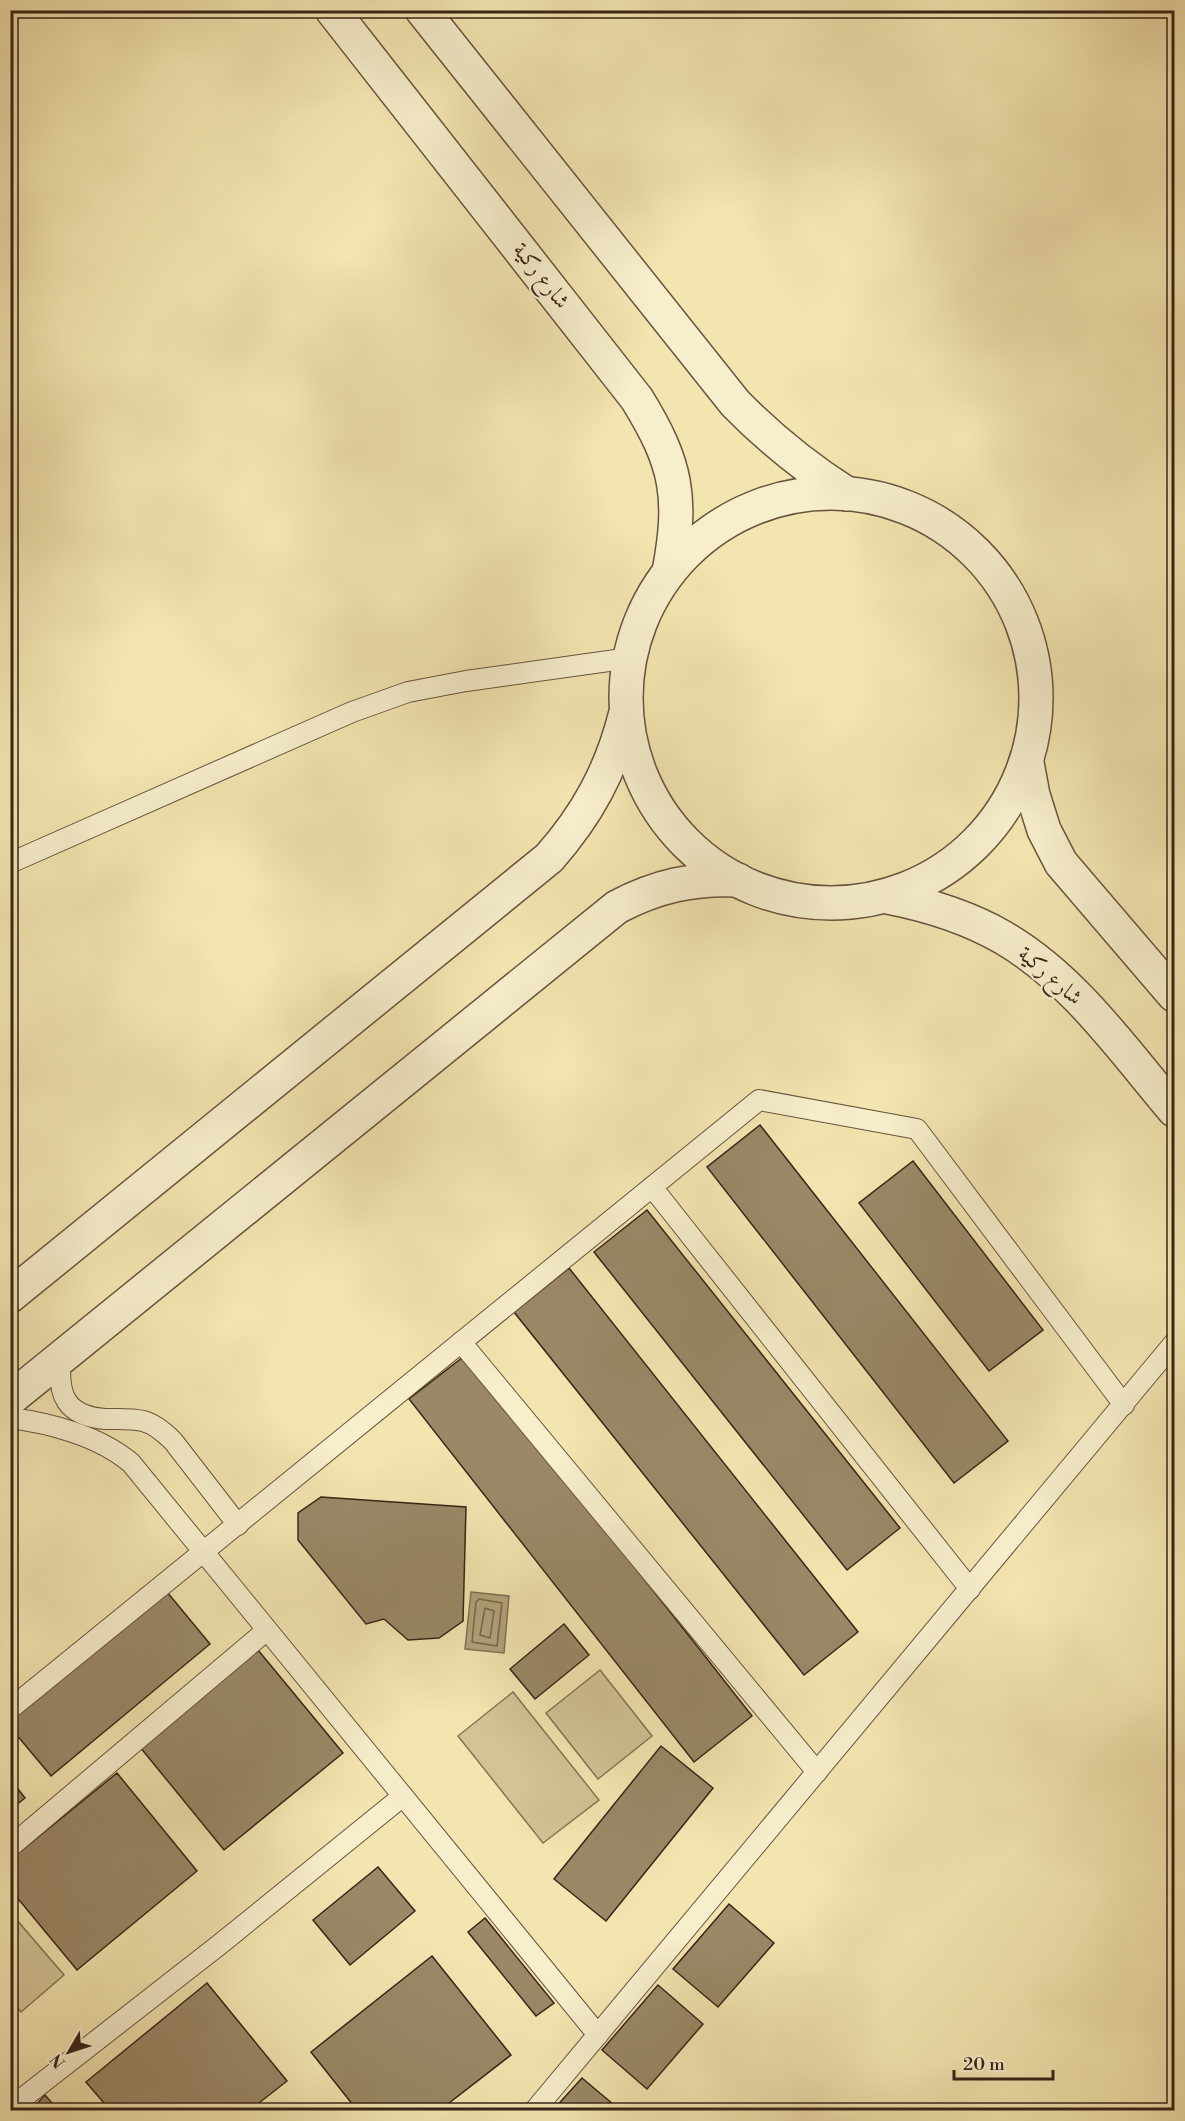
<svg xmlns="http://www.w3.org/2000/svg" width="1185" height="2121" viewBox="0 0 1185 2121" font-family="'Libre Bodoni',Amiri,serif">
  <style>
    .green { fill: #d3c496; stroke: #867456; stroke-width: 1.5 }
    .water { fill: #b4a37c; stroke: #837054; stroke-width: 1.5 }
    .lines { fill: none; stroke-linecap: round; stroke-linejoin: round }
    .shore { stroke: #76644a; stroke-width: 1.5 }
    .building { fill: #9a8867; stroke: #392417; stroke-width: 1.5 }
    .lane-casing { stroke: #68543d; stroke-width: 22 }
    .street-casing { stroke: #68543d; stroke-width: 36 }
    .lane { stroke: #f7eecc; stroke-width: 20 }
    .street { stroke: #f7eecc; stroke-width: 33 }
    .labels { text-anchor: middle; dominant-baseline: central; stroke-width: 4.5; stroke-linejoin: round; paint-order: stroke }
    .street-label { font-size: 22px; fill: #392417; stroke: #f7eecc }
  </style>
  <rect width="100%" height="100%" fill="#f3e5b0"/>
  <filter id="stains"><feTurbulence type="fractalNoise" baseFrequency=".00333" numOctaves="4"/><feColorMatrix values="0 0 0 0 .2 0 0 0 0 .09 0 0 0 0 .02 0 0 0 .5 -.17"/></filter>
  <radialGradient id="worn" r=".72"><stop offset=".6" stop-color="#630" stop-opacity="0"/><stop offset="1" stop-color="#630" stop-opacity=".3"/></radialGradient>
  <!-- green -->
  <g class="green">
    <path d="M600,1670L652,1736L598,1779L546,1713Z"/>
    <path d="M513,1692L599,1800L543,1843L458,1736Z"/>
    <path d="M10,1912L64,1975L21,2012L11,1999Z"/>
  </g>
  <!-- water -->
  <path class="water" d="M471,1592L509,1596L504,1653L465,1649Z"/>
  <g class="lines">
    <!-- shore -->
    <g class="shore">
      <path d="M479,1599L502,1603L497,1646L472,1642L476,1602Z"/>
      <path d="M485,1608L494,1611L490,1638L480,1635Z"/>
    </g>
  </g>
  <!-- building -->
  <g class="building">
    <path d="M760,1125L1008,1441L954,1483L707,1167Z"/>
    <path d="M913,1161L1043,1330L989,1371L859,1203Z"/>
    <path d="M647,1210L900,1528L847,1570L594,1252Z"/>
    <path d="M569,1268L858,1632L804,1675L514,1312Z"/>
    <path d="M467,1354L752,1716L694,1762L409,1399Z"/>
    <path d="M321,1497L466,1507L463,1621L439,1638L408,1640L384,1619L366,1624L298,1540V1513Z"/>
    <path d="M167,1592L210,1644L51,1776L10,1727V1721Z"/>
    <path d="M564,1624L589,1655L535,1699L510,1669Z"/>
    <path d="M258,1650L343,1753L224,1850L140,1747Z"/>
    <path d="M661,1746L713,1788L606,1921L554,1879Z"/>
    <path d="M117,1773L197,1871L77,1970L10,1889V1860Z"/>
    <path d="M10,1779L25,1798L10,1810Z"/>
    <path d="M378,1867L415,1911L350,1965L313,1920Z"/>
    <path d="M729,1904L774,1943L718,2007L673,1969Z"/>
    <path d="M485,1918L554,2003L536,2016L468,1932Z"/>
    <path d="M432,1956L511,2055L440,2110H357L311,2052Z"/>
    <path d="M207,1983L287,2081L250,2110H110L86,2082Z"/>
    <path d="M658,1985L703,2024L647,2089L602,2050Z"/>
    <path d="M582,2078L620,2110H553Z"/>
    <path d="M45,2095L58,2110H31Z"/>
  </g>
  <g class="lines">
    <defs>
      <g id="lane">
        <path d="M10,863L352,712L408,692L466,681L630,658"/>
        <path d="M652,1187L970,1589"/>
        <path d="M461,1342L817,1772"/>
        <path d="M61,1359C57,1395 66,1416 105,1419C117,1419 131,1418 143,1421C155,1424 165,1433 173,1441L238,1525"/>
        <path d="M10,1418C50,1423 99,1436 131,1463L598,2035"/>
        <path d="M10,1709L759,1100L917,1129L1124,1405"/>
        <path d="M10,1847L267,1630"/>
        <path d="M10,2108L219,1945L403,1796"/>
        <path d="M535,2110L1174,1343"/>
      </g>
      <g id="street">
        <path d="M332,10L637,399C677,464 683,497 669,572"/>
        <path d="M422,10L735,403C770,439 805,467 847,494"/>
        <circle cx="831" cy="698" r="205"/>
        <path d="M1027,763L1033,795L1044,830L1061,863L1174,995"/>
        <path d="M888,897C929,905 968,917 1004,938C1074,979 1123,1050 1174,1110"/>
        <path d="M10,1296L549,858C587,815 611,771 625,716"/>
        <path d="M10,1399L617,907C657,886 693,878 738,880"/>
      </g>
    </defs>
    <!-- lane casing -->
    <use href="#lane" class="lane-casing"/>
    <!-- street casing -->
    <use href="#street" class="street-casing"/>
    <!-- lane -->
    <use href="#lane" class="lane"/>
    <!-- street -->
    <use href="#street" class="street"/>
  </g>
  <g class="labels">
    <!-- street labels -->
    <g class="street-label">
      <text transform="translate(541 276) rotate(52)">شارع ركية</text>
      <text transform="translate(1050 976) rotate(41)">شارع ركية</text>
    </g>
  </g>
  <!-- margin -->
  <rect width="1185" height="2121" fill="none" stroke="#f3e5b0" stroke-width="36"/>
  <rect x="12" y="12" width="1161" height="2097" fill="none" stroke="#392417" stroke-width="3"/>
  <rect x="18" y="18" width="1149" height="2085" fill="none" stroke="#392417" stroke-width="1.5"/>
  <!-- north arrow -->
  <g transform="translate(69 2052) rotate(231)" stroke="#f7eecc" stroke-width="4.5" paint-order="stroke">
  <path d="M0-4.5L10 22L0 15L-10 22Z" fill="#392417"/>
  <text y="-9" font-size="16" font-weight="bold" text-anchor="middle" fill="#392417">N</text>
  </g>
  <!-- scale -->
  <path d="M954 2070v9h99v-9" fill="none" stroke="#392417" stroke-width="3"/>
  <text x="963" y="2070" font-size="18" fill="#392417" stroke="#f7eecc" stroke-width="4.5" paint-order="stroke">20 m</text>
  <rect width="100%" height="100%" filter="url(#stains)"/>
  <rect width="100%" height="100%" fill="url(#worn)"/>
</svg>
